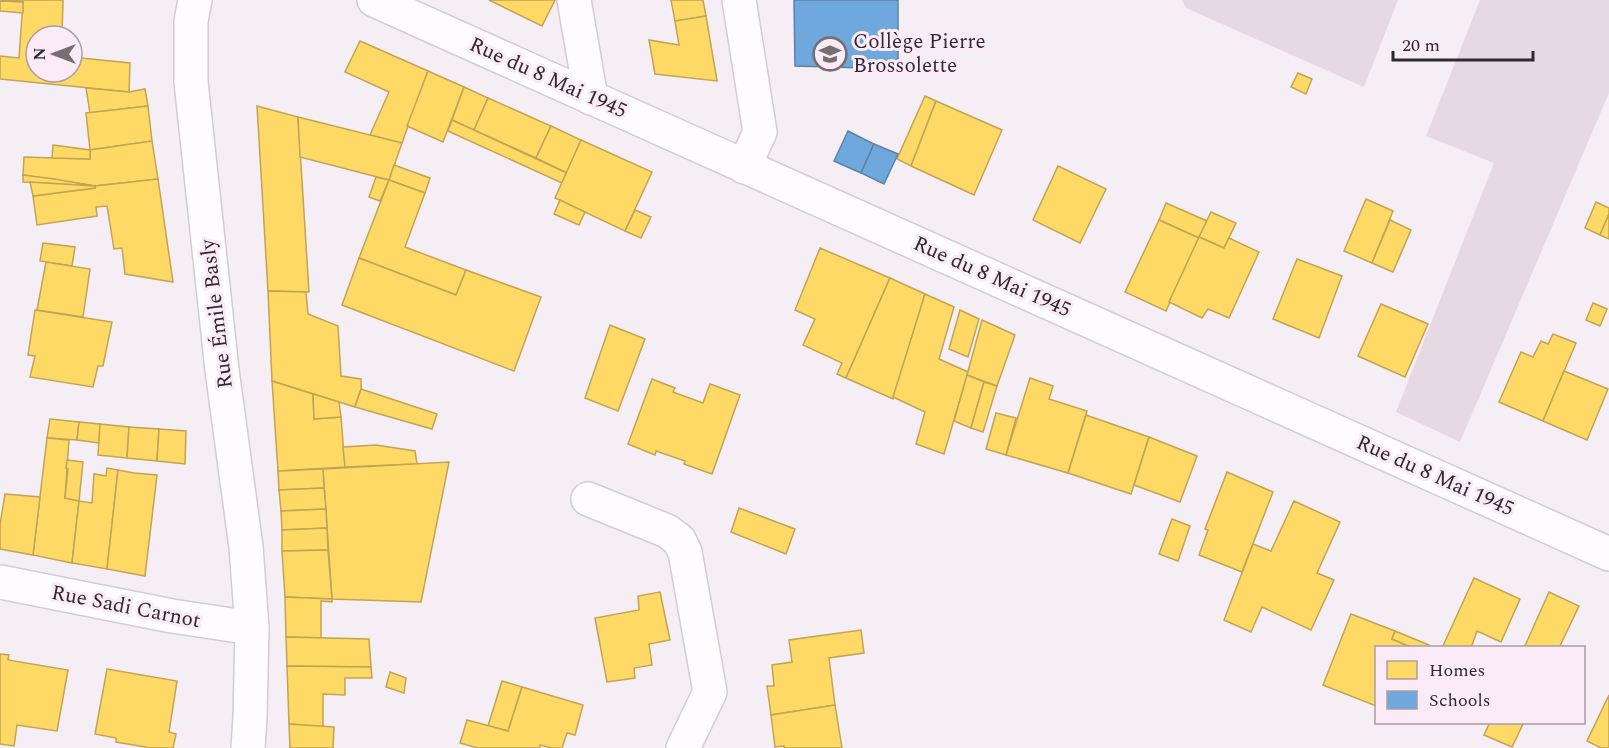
<svg xmlns="http://www.w3.org/2000/svg" width="1609" height="748" viewBox="0 0 1609 748" font-family="Spectral,serif">
  <style>
    .green { fill: #e7d9e4 }
    .homes { fill: #ffd966; stroke: #c1a455; stroke-width: 1.5 }
    .schools { fill: #6fa8dc; stroke: #5c82a8; stroke-width: 1.5 }
    .lines { fill: none; stroke-linecap: round; stroke-linejoin: round }
    .minor-casing { stroke: #d2cdd1; stroke-width: 36 }
    .minor { stroke: #fefcfe; stroke-width: 33 }
    .labels { text-anchor: middle; dominant-baseline: central; stroke-width: 6; stroke-linejoin: round; paint-order: stroke }
    .poi-label { font-size: 21px; fill: #2f2a2e; stroke: #faebf6; text-anchor: start }
    .street-label { font-size: 21px; fill: #2f2a2e; stroke: #faebf6 }
  </style>
  <rect width="100%" height="100%" fill="#f6eef5"/>
  <!-- green -->
  <g class="green">
    <path d="M1182,0H1398L1364,87L1186,8Z"/>
    <path d="M1480,0H1609V93L1460,442L1396,412L1494,163L1426,136Z"/>
  </g>
  <!-- homes -->
  <g class="homes">
    <path d="M0,0H63L62,36H36V72H72V57L130,63L129,92L0,79V56L19,58L23,2Z"/>
    <path d="M489,0H555L542,26Z"/>
    <path d="M671,0H703L706,16L675,21Z"/>
    <path d="M0,1L23,2V13L0,11Z"/>
    <path d="M706,16L717,81L655,74L649,40L679,45L675,21Z"/>
    <path d="M360,41L428,71L402,143L370,135L389,92L345,72Z"/>
    <path d="M428,71L464,87L443,142L407,126Z"/>
    <path d="M1298,73L1312,79L1306,94L1291,87Z"/>
    <path d="M464,87L488,98L474,130L452,120Z"/>
    <path d="M86,88L129,92L145,89L148,106L90,113Z"/>
    <path d="M925,96L936,101L911,166L897,159Z"/>
    <path d="M488,98L551,126L536,158L474,130Z"/>
    <path d="M936,101L1002,130L974,195L911,166Z"/>
    <path d="M148,106L152,141L90,150L86,113Z"/>
    <path d="M257,106L298,117L309,292L268,291Z"/>
    <path d="M298,117L402,143L389,180L300,157Z"/>
    <path d="M452,120L567,173L562,183L448,131Z"/>
    <path d="M551,126L581,140L567,173L536,158Z"/>
    <path d="M581,140L652,172L625,231L555,198Z"/>
    <path d="M152,141L158,179L95,186L23,175L24,157L90,159V150Z"/>
    <path d="M53,145L90,150V159L52,158Z"/>
    <path d="M394,165L430,178L425,193L389,180Z"/>
    <path d="M1058,166L1106,189L1080,243L1033,220Z"/>
    <path d="M23,175L54,179L95,186L23,182Z"/>
    <path d="M376,177L389,180L380,201L369,197Z"/>
    <path d="M158,179L173,282L125,274L122,248L114,249L107,206L96,207L97,216L37,225L33,196L95,188V186Z"/>
    <path d="M389,180L425,193L405,247L466,270L456,295L359,258Z"/>
    <path d="M30,182L95,186V188L33,196Z"/>
    <path d="M1366,199L1393,211L1372,263L1344,251Z"/>
    <path d="M560,200L585,212L579,225L554,214Z"/>
    <path d="M1596,202L1609,208V214L1600,235L1585,228Z"/>
    <path d="M1166,203L1207,221L1199,238L1159,220Z"/>
    <path d="M635,210L651,217L641,238L625,231Z"/>
    <path d="M1211,212L1236,223L1224,248L1199,237Z"/>
    <path d="M1609,214V239L1600,235Z"/>
    <path d="M1159,220L1199,238L1166,311L1125,292Z"/>
    <path d="M1390,220L1411,230L1393,272L1372,263Z"/>
    <path d="M1199,237L1224,248L1229,238L1259,252L1229,318L1208,309L1202,318L1169,302Z"/>
    <path d="M43,243L75,247L72,266L40,261Z"/>
    <path d="M820,248L890,278L846,378L837,374L842,363L803,345L815,319L795,310Z"/>
    <path d="M359,258L456,295L466,270L541,297L514,371L342,305Z"/>
    <path d="M1297,259L1342,276L1319,338L1273,319Z"/>
    <path d="M46,262L90,269L83,317L37,310Z"/>
    <path d="M890,278L925,294L893,399L846,378Z"/>
    <path d="M268,291L306,292L308,314L338,326L341,376L361,379V389L355,407L272,381Z"/>
    <path d="M925,294L954,307L939,359L968,372L944,454L916,444L925,412L893,397Z"/>
    <path d="M1593,303L1607,309L1600,326L1586,320Z"/>
    <path d="M1381,304L1428,324L1405,377L1358,356Z"/>
    <path d="M35,310L112,322L103,366H98L93,387L30,377L35,356L28,355Z"/>
    <path d="M960,310L979,319L968,357L949,349Z"/>
    <path d="M982,320L1015,335L997,386L967,375Z"/>
    <path d="M610,325L645,339L618,411L585,398Z"/>
    <path d="M1553,334L1576,343L1543,421L1499,402L1521,352L1533,357L1541,341L1548,344Z"/>
    <path d="M1564,371L1608,389L1587,440L1543,421Z"/>
    <path d="M967,375L984,382L971,428L954,421Z"/>
    <path d="M1030,378L1053,386L1049,399L1087,411L1068,473L1006,455Z"/>
    <path d="M652,379L675,388L673,392L703,403L710,384L740,395L712,474L684,464L685,461L656,451L655,455L628,444Z"/>
    <path d="M272,381L313,394L314,419L341,417L345,467L278,471Z"/>
    <path d="M984,382L997,386L983,432L971,428Z"/>
    <path d="M361,389L437,414L432,429L355,407Z"/>
    <path d="M313,394L339,402L341,417L314,419Z"/>
    <path d="M996,413L1016,418L1006,455L986,449Z"/>
    <path d="M1086,415L1149,437L1131,494L1068,473Z"/>
    <path d="M50,419L79,422L77,440L47,438Z"/>
    <path d="M79,422L100,424L99,443L77,440Z"/>
    <path d="M100,424L129,427L127,458L98,455Z"/>
    <path d="M129,427L159,429L157,461L127,458Z"/>
    <path d="M159,429L186,431L185,464L157,461Z"/>
    <path d="M1149,437L1197,456L1180,502L1134,485Z"/>
    <path d="M47,438L69,440L65,498L79,501L72,563L33,555Z"/>
    <path d="M376,445L415,451L417,464L345,467L343,447Z"/>
    <path d="M67,460L83,462L79,501L65,498L68,469L66,468Z"/>
    <path d="M449,462L421,602L332,599L323,469Z"/>
    <path d="M107,468L118,470L107,569L72,563L79,501L92,503L94,474L106,476Z"/>
    <path d="M323,469L324,488L279,490L278,471Z"/>
    <path d="M118,470L134,473L157,475L145,576L107,569Z"/>
    <path d="M1227,472L1273,492L1242,572L1199,555L1208,530L1205,529Z"/>
    <path d="M324,488L326,509L281,511L279,490Z"/>
    <path d="M5,494L40,497L33,555L0,549V525Z"/>
    <path d="M1294,501L1340,522L1317,573L1334,580L1311,630L1262,607L1251,632L1224,620L1253,544L1271,551Z"/>
    <path d="M739,508L795,529L786,554L731,532Z"/>
    <path d="M326,509L327,528L282,530L281,511Z"/>
    <path d="M1172,519L1190,526L1178,561L1159,554Z"/>
    <path d="M327,528L328,550L282,551V530Z"/>
    <path d="M328,550L332,599L285,597L282,551Z"/>
    <path d="M1474,578L1520,599L1501,642L1477,631L1471,648H1442Z"/>
    <path d="M660,592L670,640L649,644L652,665L634,668L635,678L607,682L595,618L639,610L638,596Z"/>
    <path d="M1549,592L1579,606L1559,648H1524Z"/>
    <path d="M285,597L332,599V602L321,601V638L286,637Z"/>
    <path d="M1351,614L1395,631L1392,639L1413,648H1376V706L1323,685Z"/>
    <path d="M861,630L864,653L829,658L835,705L771,715L767,686H774L772,665L792,662L789,640Z"/>
    <path d="M1395,631L1429,645L1428,648H1413L1392,639Z"/>
    <path d="M286,637L369,639L371,667L287,666Z"/>
    <path d="M0,654L9,655L8,660L68,670L57,731L17,725L14,746L0,744Z"/>
    <path d="M287,666L371,667L372,678H345V695L323,694V727L289,724Z"/>
    <path d="M107,669L177,681L169,732L176,734L173,748H151L116,742V738L95,734Z"/>
    <path d="M390,672L406,678L404,693L386,687Z"/>
    <path d="M502,681L522,687L508,731L488,726Z"/>
    <path d="M522,687L583,705L575,735L567,733L562,748H552L540,745V748H478L460,743L467,720L508,731Z"/>
    <path d="M1609,695V748H1601L1587,741Z"/>
    <path d="M835,705L842,748H784V746L775,747L771,715Z"/>
    <path d="M1490,722H1524L1512,747L1484,735Z"/>
    <path d="M289,724L334,727L333,748H290Z"/>
  </g>
  <!-- schools -->
  <g class="schools">
    <path d="M794,0H898V69L795,66Z"/>
    <path d="M848,131L874,144L861,173L834,161Z"/>
    <path d="M874,144L898,154L884,184L861,173Z"/>
  </g>
  <g class="lines">
    <defs>
      <g id="minor">
        <path d="M195,0L191,21V82L222,370L246,547L252,628L250,717L248,748"/>
        <path d="M374,0L1609,554"/>
        <path d="M574,0L591,98"/>
        <path d="M739,0L760,132L744,167"/>
        <path d="M588,499L667,531L679,540L685,552L710,692L683,748"/>
        <path d="M0,582L172,616L252,628"/>
      </g>
    </defs>
    <!-- minor casing -->
    <use href="#minor" class="minor-casing"/>
    <!-- minor -->
    <use href="#minor" class="minor"/>
  </g>
  <!-- icons -->
  <defs>
    <symbol id="school-ring" viewBox="-11 -11 22 22"><circle r="9.5" fill="#faebf6" stroke="#756f74" stroke-width="1.5"/><path d="M0-5L7-2L0 1L-7-2ZM-4 1L0 2.5L4 1V4Q0 6-4 4Z" fill="#756f74"/></symbol>
  </defs>
  <g fill-rule="evenodd">
    <use href="#school-ring" x="811" y="35" width="38" height="38"/>
  </g>
  <g class="labels">
    <!-- poi labels -->
    <g class="poi-label">
      <text x="853" y="42">Collège Pierre<tspan x="853" dy="24">Brossolette</tspan></text>
    </g>
    <!-- street labels -->
    <g class="street-label">
      <text transform="translate(548 78) rotate(24)">Rue du 8 Mai 1945</text>
      <text transform="translate(992 277) rotate(24)">Rue du 8 Mai 1945</text>
      <text transform="translate(217 314) rotate(-97)">Rue Émile Basly</text>
      <text transform="translate(1435 476) rotate(24)">Rue du 8 Mai 1945</text>
      <text transform="translate(126 607) rotate(11)">Rue Sadi Carnot</text>
    </g>
  </g>
  <!-- legend -->
  <rect x="1375" y="646" width="210" height="78" fill="#faebf6" stroke="#a99ea6" stroke-width="1.5"/>
  <rect x="1387" y="661" width="30" height="18" fill="#ffd966" stroke="#a99ea6" stroke-width="1.5"/>
  <text x="1429" y="676" font-size="18" fill="#2f2a2e">Homes</text>
  <rect x="1387" y="691" width="30" height="18" fill="#6fa8dc" stroke="#a99ea6" stroke-width="1.5"/>
  <text x="1429" y="706" font-size="18" fill="#2f2a2e">Schools</text>
  <!-- north arrow -->
  <g transform="translate(54 54) rotate(270)"><circle r="28" fill="#faebf6" stroke="#a99ea6" stroke-width="1.5"/>
  <path d="M0-4.5L10 22L0 15L-10 22Z" fill="#756f74"/>
  <text y="-9" font-size="16" font-weight="bold" text-anchor="middle" fill="#2f2a2e">N</text>
  </g>
  <!-- scale -->
  <path d="M1393 51v9h140v-9" fill="none" stroke="#2f2a2e" stroke-width="3"/>
  <text x="1402" y="51" font-size="18" fill="#2f2a2e" stroke="#faebf6" stroke-width="4.5" paint-order="stroke">20 m</text>
</svg>
